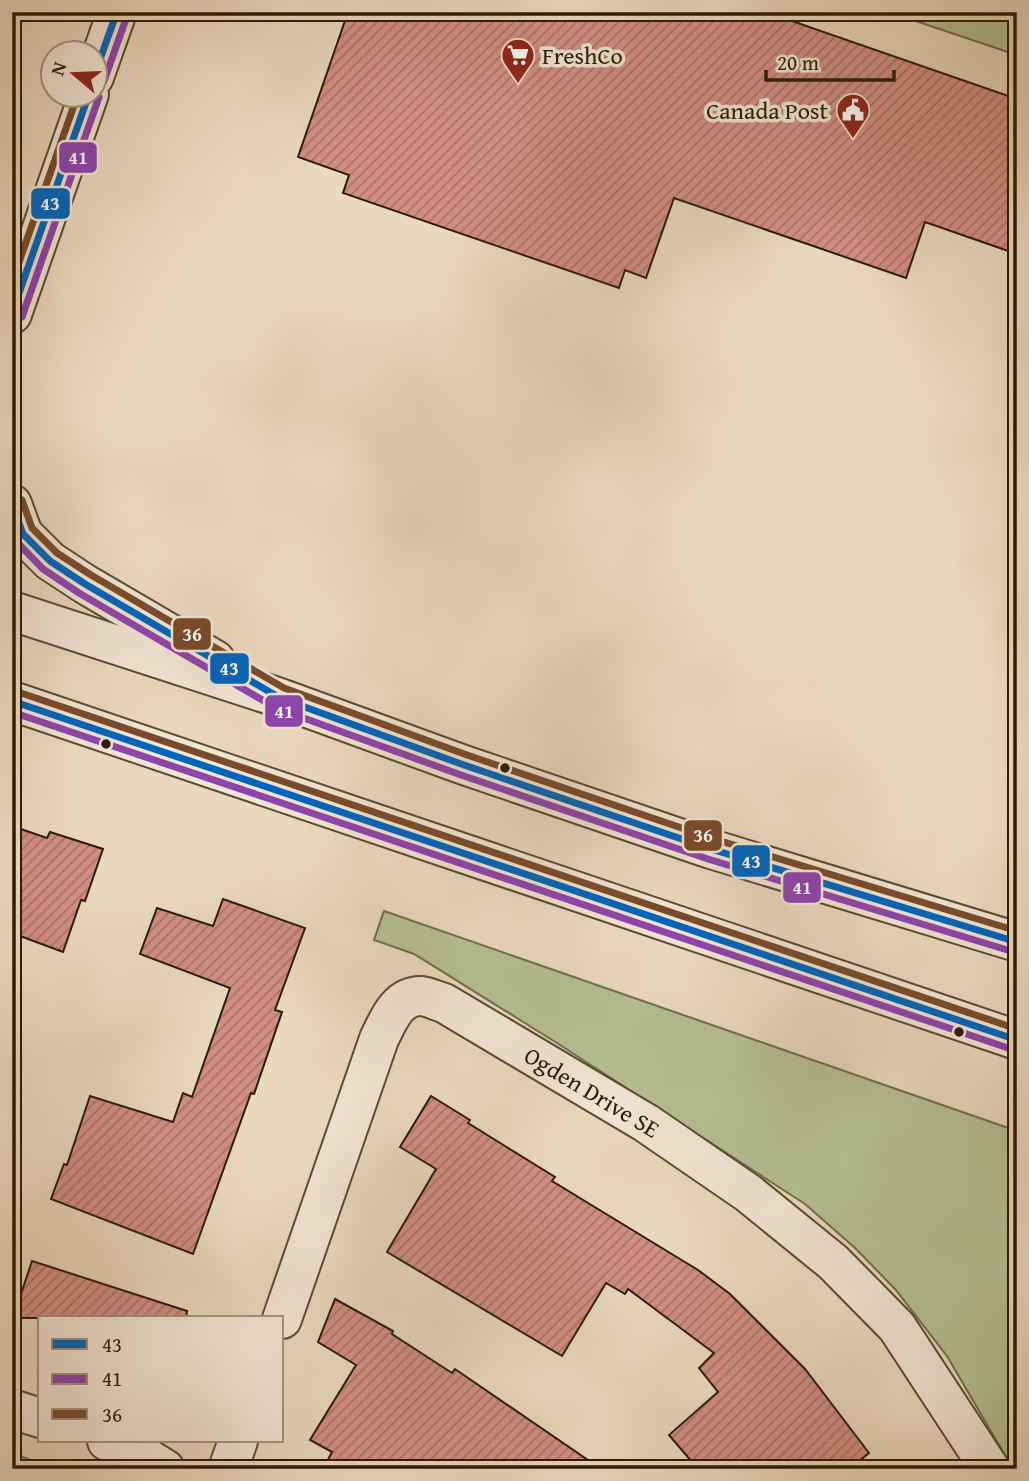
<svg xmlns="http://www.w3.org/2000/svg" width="1029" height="1481" viewBox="0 0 1029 1481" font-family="'Gentium Book Plus',serif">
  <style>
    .green { fill: #b5c094; stroke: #706e4c; stroke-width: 2 }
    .building { fill: url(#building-hatch); stroke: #2b1b03; stroke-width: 2 }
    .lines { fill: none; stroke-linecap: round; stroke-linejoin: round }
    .minor-casing { stroke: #5b4a32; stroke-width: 42 }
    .minor { stroke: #f2e6d5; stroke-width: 38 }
    .bus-1-casing { stroke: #f2e6d5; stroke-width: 12 }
    .bus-2-casing { stroke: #f2e6d5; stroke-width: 12 }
    .bus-3-casing { stroke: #f2e6d5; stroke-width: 12 }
    .bus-1 { stroke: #0065bd; stroke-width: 7 }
    .bus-2 { stroke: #8e44ad; stroke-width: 7 }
    .bus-3 { stroke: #7a4b2a; stroke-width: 7 }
    .bus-dot { fill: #2b1b03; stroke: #f2e6d5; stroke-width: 2.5 }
    .labels { text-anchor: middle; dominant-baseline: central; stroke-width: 7; stroke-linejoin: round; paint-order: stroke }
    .poi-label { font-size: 24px; fill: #2b1b03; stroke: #f2e6d5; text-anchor: start }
    .street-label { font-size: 24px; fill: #2b1b03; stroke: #f2e6d5 }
    .line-badge { stroke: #f2e6d5; stroke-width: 2.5 }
    .badge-label { font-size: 19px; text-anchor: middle; font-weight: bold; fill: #fff }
  </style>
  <defs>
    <pattern id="building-hatch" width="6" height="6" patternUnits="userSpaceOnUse" patternTransform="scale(1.75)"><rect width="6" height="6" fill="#d28e84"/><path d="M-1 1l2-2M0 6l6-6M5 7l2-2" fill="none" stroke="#ab736a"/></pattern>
  </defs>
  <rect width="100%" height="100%" fill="#ebd9bf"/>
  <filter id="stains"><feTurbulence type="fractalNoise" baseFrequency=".00286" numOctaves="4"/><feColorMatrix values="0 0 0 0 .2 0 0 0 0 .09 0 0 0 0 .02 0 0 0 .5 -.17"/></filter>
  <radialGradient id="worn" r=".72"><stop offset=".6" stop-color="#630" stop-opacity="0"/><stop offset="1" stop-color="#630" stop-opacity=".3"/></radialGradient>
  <!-- green -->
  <g class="green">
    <path d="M889,12H1017V55Z"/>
    <path d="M384,911L1017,1131V1469H1013L947,1356L895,1289L855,1248L805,1204L557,1043L414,954L374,940Z"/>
    <path d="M12,1453L55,1469H12Z"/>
  </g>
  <!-- building -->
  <g class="building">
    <path d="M348,12H766L1017,99V254L925,222L906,278L674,198L646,278L625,270L619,288L343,193L349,175L298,157Z"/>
    <path d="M12,826L47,838L50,832L103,849L85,901L81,900L63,952L12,933Z"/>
    <path d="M223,899L305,928L275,1010L282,1012L254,1094L251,1093L193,1254L51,1199L64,1164L67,1165L90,1096L173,1122L183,1093L192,1097L230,988L140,954L157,908L213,926Z"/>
    <path d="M431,1096L470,1120L468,1123L555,1177L552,1181L698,1270L730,1294L805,1369L869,1453L849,1469H698L669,1435L718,1392L699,1368L714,1353L628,1289L625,1294L606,1283L562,1356L387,1252L436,1169L400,1147Z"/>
    <path d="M32,1261L187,1311L186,1318H13Z"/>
    <path d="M335,1299L393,1331L392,1334L452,1373L455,1369L601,1469H323L332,1452L310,1440L356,1365L318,1342Z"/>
  </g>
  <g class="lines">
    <defs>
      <g id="minor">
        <path d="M94,77L117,12"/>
        <path d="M12,314L89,94"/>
        <path d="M12,504L23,534L50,561L85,584L215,660"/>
        <path d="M12,611L280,698L464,765L711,849L1017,942"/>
        <path d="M12,701L1017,1040"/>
        <path d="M282,1319L379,1039C388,1021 397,995 422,996C429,997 437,1001 444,1003L646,1123L748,1193L833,1262L897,1327L990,1469"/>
        <path d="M12,1409L40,1418"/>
        <path d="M107,1441L133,1449L165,1469"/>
        <path d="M228,1469L238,1441"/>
      </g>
    </defs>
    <!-- minor casing -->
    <use href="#minor" class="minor-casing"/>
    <!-- minor -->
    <use href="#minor" class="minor"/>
    <defs>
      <g id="bus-1">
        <path d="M94,76L117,12"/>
        <path d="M12,313L89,94"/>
        <path d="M12,505L23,534L50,561L85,584L280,698L464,765L711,849L1017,942"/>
        <path d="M12,701L1017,1040"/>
      </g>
      <g id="bus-2">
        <path d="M104,81L127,16"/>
        <path d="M22,317L99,97"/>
        <path d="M12,535L16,541L43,569L79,593L276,708L461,775L708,859L1014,952"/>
        <path d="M12,712L1014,1050"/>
      </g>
      <g id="bus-3">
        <path d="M12,282L78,94"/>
        <path d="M22,500L32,528L57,553L91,575L284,688L467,755L714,839L1017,931"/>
        <path d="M15,691L1017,1029"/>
      </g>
    </defs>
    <!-- bus-1 casing -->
    <use href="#bus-1" class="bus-1-casing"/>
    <!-- bus-2 casing -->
    <use href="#bus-2" class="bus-2-casing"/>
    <!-- bus-3 casing -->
    <use href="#bus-3" class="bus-3-casing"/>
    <!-- bus-1 -->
    <use href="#bus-1" class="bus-1"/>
    <!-- bus-2 -->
    <use href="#bus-2" class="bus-2"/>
    <!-- bus-3 -->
    <use href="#bus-3" class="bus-3"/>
  </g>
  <!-- icons -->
  <defs>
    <symbol id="supermarket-pin" viewBox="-11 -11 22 30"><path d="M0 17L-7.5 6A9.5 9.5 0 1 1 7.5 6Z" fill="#8f2418" stroke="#f2e6d5"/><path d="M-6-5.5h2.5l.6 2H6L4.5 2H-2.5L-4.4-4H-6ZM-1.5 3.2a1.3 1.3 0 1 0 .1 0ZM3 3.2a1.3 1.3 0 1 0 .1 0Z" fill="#fff"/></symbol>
    <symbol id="civic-pin" viewBox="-11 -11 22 30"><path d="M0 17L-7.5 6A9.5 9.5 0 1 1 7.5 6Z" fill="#8f2418" stroke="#f2e6d5"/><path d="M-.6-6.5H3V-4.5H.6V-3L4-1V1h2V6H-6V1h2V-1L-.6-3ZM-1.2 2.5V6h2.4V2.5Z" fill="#fff"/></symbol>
  </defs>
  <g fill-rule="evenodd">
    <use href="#supermarket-pin" x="499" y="36" width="38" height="52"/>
    <use href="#civic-pin" x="834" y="91" width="38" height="52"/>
  </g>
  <!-- markers -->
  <g class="bus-dot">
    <circle cx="106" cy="744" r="6"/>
    <circle cx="505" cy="768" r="6"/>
    <circle cx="959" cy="1032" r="6"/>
  </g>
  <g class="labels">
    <!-- poi labels -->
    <g class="poi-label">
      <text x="542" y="55">FreshCo</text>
      <text x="828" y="110" text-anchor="end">Canada Post</text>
    </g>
    <!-- street labels -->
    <g class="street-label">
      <text transform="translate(592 1092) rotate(31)">Ogden Drive SE</text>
    </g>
  </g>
  <g class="line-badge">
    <rect x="58" y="141" width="40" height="33" rx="7" fill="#8e44ad"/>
    <rect x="30" y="187" width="41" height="33" rx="7" fill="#0065bd"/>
    <rect x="172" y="617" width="40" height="34" rx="7" fill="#7a4b2a"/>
    <rect x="209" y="652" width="41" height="33" rx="7" fill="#0065bd"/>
    <rect x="264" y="694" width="40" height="34" rx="7" fill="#8e44ad"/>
    <rect x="683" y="819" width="40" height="33" rx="7" fill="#7a4b2a"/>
    <rect x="731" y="844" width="40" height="34" rx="7" fill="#0065bd"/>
    <rect x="782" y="871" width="40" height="33" rx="7" fill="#8e44ad"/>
  </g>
  <g class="badge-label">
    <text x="78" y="164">41</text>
    <text x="50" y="210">43</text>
    <text x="192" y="641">36</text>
    <text x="229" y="675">43</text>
    <text x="284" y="718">41</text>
    <text x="703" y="842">36</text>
    <text x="751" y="868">43</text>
    <text x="802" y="894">41</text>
  </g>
  <!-- margin -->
  <rect width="1029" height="1481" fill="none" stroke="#ebd9bf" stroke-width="42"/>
  <rect x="14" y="14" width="1001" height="1453" fill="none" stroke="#2b1b03" stroke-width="3.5"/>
  <rect x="21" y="21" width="987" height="1439" fill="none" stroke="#2b1b03" stroke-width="2"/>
  <!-- legend -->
  <rect x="38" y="1316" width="245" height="126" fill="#f2e6d5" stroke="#a29581" stroke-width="2"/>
  <rect x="52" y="1339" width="35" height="10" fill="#0065bd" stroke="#a29581" stroke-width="2"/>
  <text x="102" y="1352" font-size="21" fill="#2b1b03">43</text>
  <rect x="52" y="1374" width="35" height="10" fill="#8e44ad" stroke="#a29581" stroke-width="2"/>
  <text x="102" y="1386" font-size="21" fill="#2b1b03">41</text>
  <rect x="52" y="1409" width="35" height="10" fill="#7a4b2a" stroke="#a29581" stroke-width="2"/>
  <text x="102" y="1422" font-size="21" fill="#2b1b03">36</text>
  <!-- north arrow -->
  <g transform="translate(74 74) rotate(289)"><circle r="33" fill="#f2e6d5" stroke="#a29581" stroke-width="2"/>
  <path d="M0-5L12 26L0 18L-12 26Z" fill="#8f2418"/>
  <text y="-10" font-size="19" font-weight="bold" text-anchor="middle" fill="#2b1b03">N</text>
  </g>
  <!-- scale -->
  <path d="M766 70v10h128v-10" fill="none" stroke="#2b1b03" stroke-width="3.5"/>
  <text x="777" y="70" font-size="21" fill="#2b1b03" stroke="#f2e6d5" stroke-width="5" paint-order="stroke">20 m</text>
  <rect width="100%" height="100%" filter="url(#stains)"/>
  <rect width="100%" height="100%" fill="url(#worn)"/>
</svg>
